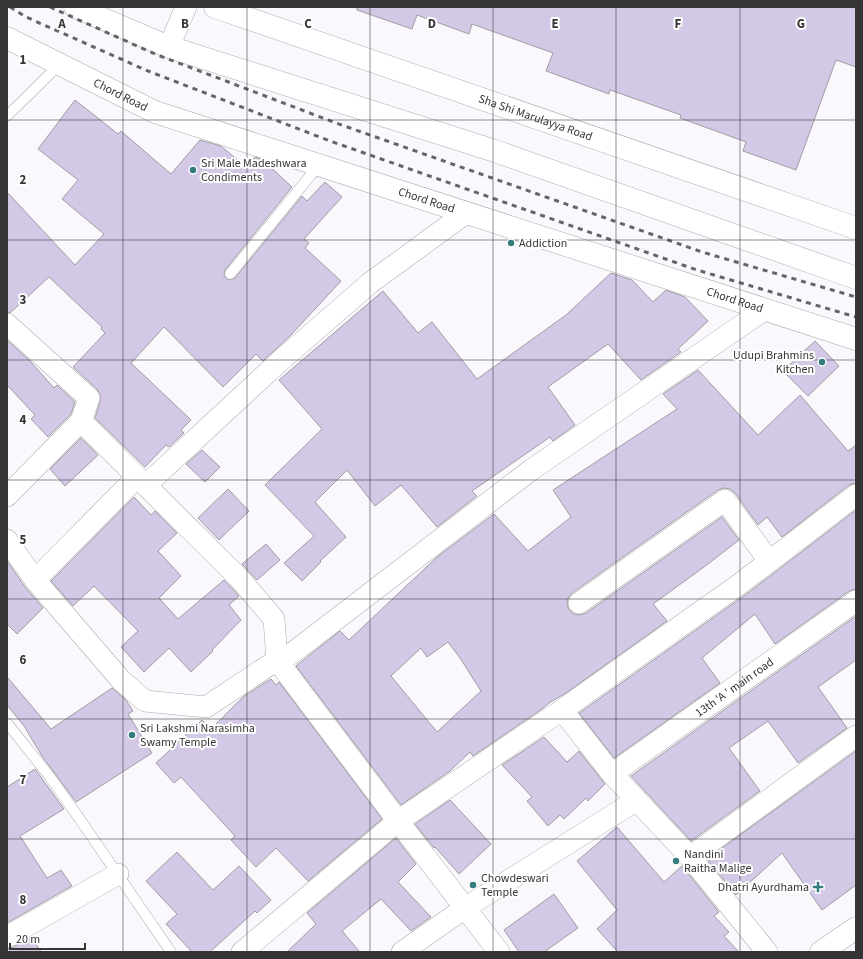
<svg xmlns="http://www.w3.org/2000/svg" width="863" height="959" viewBox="0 0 863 959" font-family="'Source Sans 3',sans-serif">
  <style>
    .building { fill: #d3c8e6; stroke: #9f9ea2; fill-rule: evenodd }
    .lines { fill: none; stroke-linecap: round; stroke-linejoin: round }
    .lane-casing { stroke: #acabaf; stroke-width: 11 }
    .street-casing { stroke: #acabaf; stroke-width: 22 }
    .secondary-casing { stroke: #acabaf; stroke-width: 23 }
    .primary-casing { stroke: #acabaf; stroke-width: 23 }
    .lane { stroke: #fff; stroke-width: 10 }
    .street { stroke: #fff; stroke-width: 21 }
    .secondary { stroke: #fff; stroke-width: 22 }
    .primary { stroke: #fff; stroke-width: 22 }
    .rail { stroke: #656466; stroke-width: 3; stroke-dasharray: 5 5; stroke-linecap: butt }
    .grid { fill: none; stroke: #353536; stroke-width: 1; stroke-opacity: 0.55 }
    .poi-dot { fill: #347d7e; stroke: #fff; stroke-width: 1.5 }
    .labels { text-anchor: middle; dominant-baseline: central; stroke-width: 4; stroke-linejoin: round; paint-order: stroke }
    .street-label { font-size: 12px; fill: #353536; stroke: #fff }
    .poi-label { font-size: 12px; fill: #353536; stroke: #fff; text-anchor: start }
    .grid-label { font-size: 13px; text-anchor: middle; font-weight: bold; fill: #353536; stroke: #fff; stroke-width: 4; stroke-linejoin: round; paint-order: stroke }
  </style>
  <rect width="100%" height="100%" fill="#faf8fd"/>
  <!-- building -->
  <g class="building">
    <path d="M357,7H856V67L836,60L796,170L743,151L746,142L680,118L681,115L610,90L609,94L546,71L553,53L472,24L469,34L417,15L412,29L357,10Z"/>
    <path d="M75,100L118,134L121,131L171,174L200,140L221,146L246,167L255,157L263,160L292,187L225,270L224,276L229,280L235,278L302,196L307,201L325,182L342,197L304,239L309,243L305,248L341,281L290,336L263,361L256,354L223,387L164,327L131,363L191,420L181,430L184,433L169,447L166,445L145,467L95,418L100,402V395L97,389L73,367L105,333L101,329L102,327L49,277L10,313L7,312V192L75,265L104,234L62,199L78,180L38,149Z"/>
    <path d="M611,273L632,280L653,302L666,290L685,297L708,321L678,349L681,352L641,380L608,344L548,387L575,425L553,441L550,437L472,491L477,496L437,527L401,485L375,506L347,470L315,502L346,537L320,561L321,562L302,581L284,563L314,536L265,485L322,429L279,380L383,291L418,333L432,322L477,379L566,315Z"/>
    <path d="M7,340L30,361L54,388L57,385L75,402L71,414L48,437L31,419L35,415L7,385Z"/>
    <path d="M815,341L839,366L808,396L783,371Z"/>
    <path d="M698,370L758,435L800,395L848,451L856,445V483L849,485L782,537L767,517L758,525L735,493L730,489L724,488L718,490L572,593L568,598L567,604L569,610L574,614L580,615L586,613L722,517L739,540L704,567L653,604L667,621L566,693L549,703L542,709L473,756L470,752L450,771L401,805L296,666L340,631L349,640L437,557L494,514L528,551L571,517L553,490L677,409L663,394ZM448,642L460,658L481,691L437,732L391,676L421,648L427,657Z"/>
    <path d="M81,438L98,455L65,486L50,469Z"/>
    <path d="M202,450L220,467L205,482L186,464Z"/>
    <path d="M228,489L249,511L219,540L198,518Z"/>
    <path d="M134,497L151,515L155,511L177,533L158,551L181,576L159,598L178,619L224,580L239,596L229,605L241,620L212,650L213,651L191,672L169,648L144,672L121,647L138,631L94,586L73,606L51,581Z"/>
    <path d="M856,510V589L849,591L775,644L755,614L702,658L720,683L614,758L579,713L748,593Z"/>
    <path d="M266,544L280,560L257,580L242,564Z"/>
    <path d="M7,561L25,587L43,608L17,634L7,624Z"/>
    <path d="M856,616V660L818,687L847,728L798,763L768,721L729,748L760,791L691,841L631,776Z"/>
    <path d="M8,678L51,729L112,688L126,700L133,711L128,714L152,753L76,802L42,756L24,726L7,705V679Z"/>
    <path d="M271,679L276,685L279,682L382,819L308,881L276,848L256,867L231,840L235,836L181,777L174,783L156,763L202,720L211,729L244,696Z"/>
    <path d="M544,737L567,762L579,751L605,784L588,801L586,798L564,819L560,815L548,826L527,801L532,797L502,765Z"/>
    <path d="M856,751V885L822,910L782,853L736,895L707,859Z"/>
    <path d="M35,769L64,809L20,836L47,878L61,870L72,886L7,923V787Z"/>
    <path d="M450,800L491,844L459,874L435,847L434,848L415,824Z"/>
    <path d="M617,827L664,882L682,866L719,912L714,916L729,932L724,936L739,952H618L597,929L617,910L577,861Z"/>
    <path d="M396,838L416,864L398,882L431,917L411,931L381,899L342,931L360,952H287L316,924L307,913Z"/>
    <path d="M177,852L213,890L239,866L271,900L257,913L255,911L210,952H192L166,924L177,914L146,881Z"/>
    <path d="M554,894L578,928L544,952H519L504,930Z"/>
    <path d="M32,937L41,952H7V949L13,947Z"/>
  </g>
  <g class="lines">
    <defs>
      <g id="lane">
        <path d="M7,116L60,64"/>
        <path d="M230,274L319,165"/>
        <path d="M7,723L50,777L79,818L171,952"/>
      </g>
      <g id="street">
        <path d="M169,47L186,7"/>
        <path d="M7,324L89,398L81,421L239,578L274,619L277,660L398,821L499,952"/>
        <path d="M146,485L280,361L370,283L466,213"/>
        <path d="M7,496L81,421"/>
        <path d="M7,540L35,580L121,680L145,701L206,707L277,660L291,654L531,470L764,310"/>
        <path d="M35,580L137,477"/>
        <path d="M579,603L725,500L769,561"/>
        <path d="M562,710L612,774L690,857L767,952"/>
        <path id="s1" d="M612,774L856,601"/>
        <path d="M690,857L856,736"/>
        <path d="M7,937L118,874"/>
        <path d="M242,952L398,821L562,710L741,583L856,495"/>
        <path d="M402,952L465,908L637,800"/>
      </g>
      <g id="secondary">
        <path id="s2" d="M215,7L856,228"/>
        <path d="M821,952L856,928"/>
      </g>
      <g id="primary">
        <path d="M75,7L169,47L495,151L856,278"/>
        <path id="s3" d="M7,38L155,112L856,339"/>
      </g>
    </defs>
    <!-- lane casing -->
    <use href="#lane" class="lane-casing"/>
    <!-- street casing -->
    <use href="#street" class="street-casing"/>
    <!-- secondary casing -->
    <use href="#secondary" class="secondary-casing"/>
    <!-- primary casing -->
    <use href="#primary" class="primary-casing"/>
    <!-- lane -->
    <use href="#lane" class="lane"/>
    <!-- street -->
    <use href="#street" class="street"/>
    <!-- secondary -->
    <use href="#secondary" class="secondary"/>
    <!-- primary -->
    <use href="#primary" class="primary"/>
    <!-- rail -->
    <g class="rail">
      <path d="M10,7L26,17L148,71L330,141L697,270L856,317"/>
      <path d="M50,7L155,54L336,123L702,252L856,297"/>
    </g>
  </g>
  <!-- grid -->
  <path class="grid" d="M123,7V952M247,7V952M370,7V952M493,7V952M616,7V952M740,7V952M7,120H856M7,240H856M7,360H856M7,480H856M7,599H856M7,719H856M7,839H856"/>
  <!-- markers -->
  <g class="poi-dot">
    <circle cx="193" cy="170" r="4"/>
    <circle cx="511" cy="243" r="4"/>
    <circle cx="822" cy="362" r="4"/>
    <circle cx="132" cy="735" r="4"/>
    <circle cx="676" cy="861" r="4"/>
    <circle cx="473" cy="885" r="4"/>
    <path d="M816 881h4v4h4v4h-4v4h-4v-4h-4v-4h4z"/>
  </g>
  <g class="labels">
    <!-- street labels -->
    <g class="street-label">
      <text stroke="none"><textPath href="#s3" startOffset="127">Chord Road</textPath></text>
      <text stroke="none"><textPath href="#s2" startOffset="339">Sha Shi Marulayya Road</textPath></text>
      <text stroke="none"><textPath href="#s3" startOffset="451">Chord Road</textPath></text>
      <text stroke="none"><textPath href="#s3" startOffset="775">Chord Road</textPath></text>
      <text stroke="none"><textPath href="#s1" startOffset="150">13th 'A ' main road</textPath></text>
    </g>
    <!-- poi labels -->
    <g class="poi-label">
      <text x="201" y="163">Sri Male Madeshwara<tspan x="201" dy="14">Condiments</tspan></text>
      <text x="519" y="243">Addiction</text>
      <text x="814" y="355" text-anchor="end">Udupi Brahmins<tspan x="814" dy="14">Kitchen</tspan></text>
      <text x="140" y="728">Sri Lakshmi Narasimha<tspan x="140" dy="14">Swamy Temple</tspan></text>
      <text x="684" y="854">Nandini<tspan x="684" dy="14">Raitha Malige</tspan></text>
      <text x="481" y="878">Chowdeswari<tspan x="481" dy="14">Temple</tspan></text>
      <text x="809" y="887" text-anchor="end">Dhatri Ayurdhama</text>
    </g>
  </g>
  <g class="grid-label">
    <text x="62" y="28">A</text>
    <text x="185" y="28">B</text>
    <text x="308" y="28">C</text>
    <text x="432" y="28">D</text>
    <text x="555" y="28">E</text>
    <text x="678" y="28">F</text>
    <text x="801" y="28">G</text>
    <text x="23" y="64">1</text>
    <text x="23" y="184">2</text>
    <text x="23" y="304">3</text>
    <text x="23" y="424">4</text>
    <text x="23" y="544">5</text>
    <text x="23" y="664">6</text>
    <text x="23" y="784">7</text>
    <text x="23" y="904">8</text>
  </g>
  <!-- border -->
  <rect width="863" height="959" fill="none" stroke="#353536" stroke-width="16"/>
  <!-- scale -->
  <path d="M10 943v6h75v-6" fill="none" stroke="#353536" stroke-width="2"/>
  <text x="16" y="943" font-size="12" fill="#353536" stroke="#ffffff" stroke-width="3" paint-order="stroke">20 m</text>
</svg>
